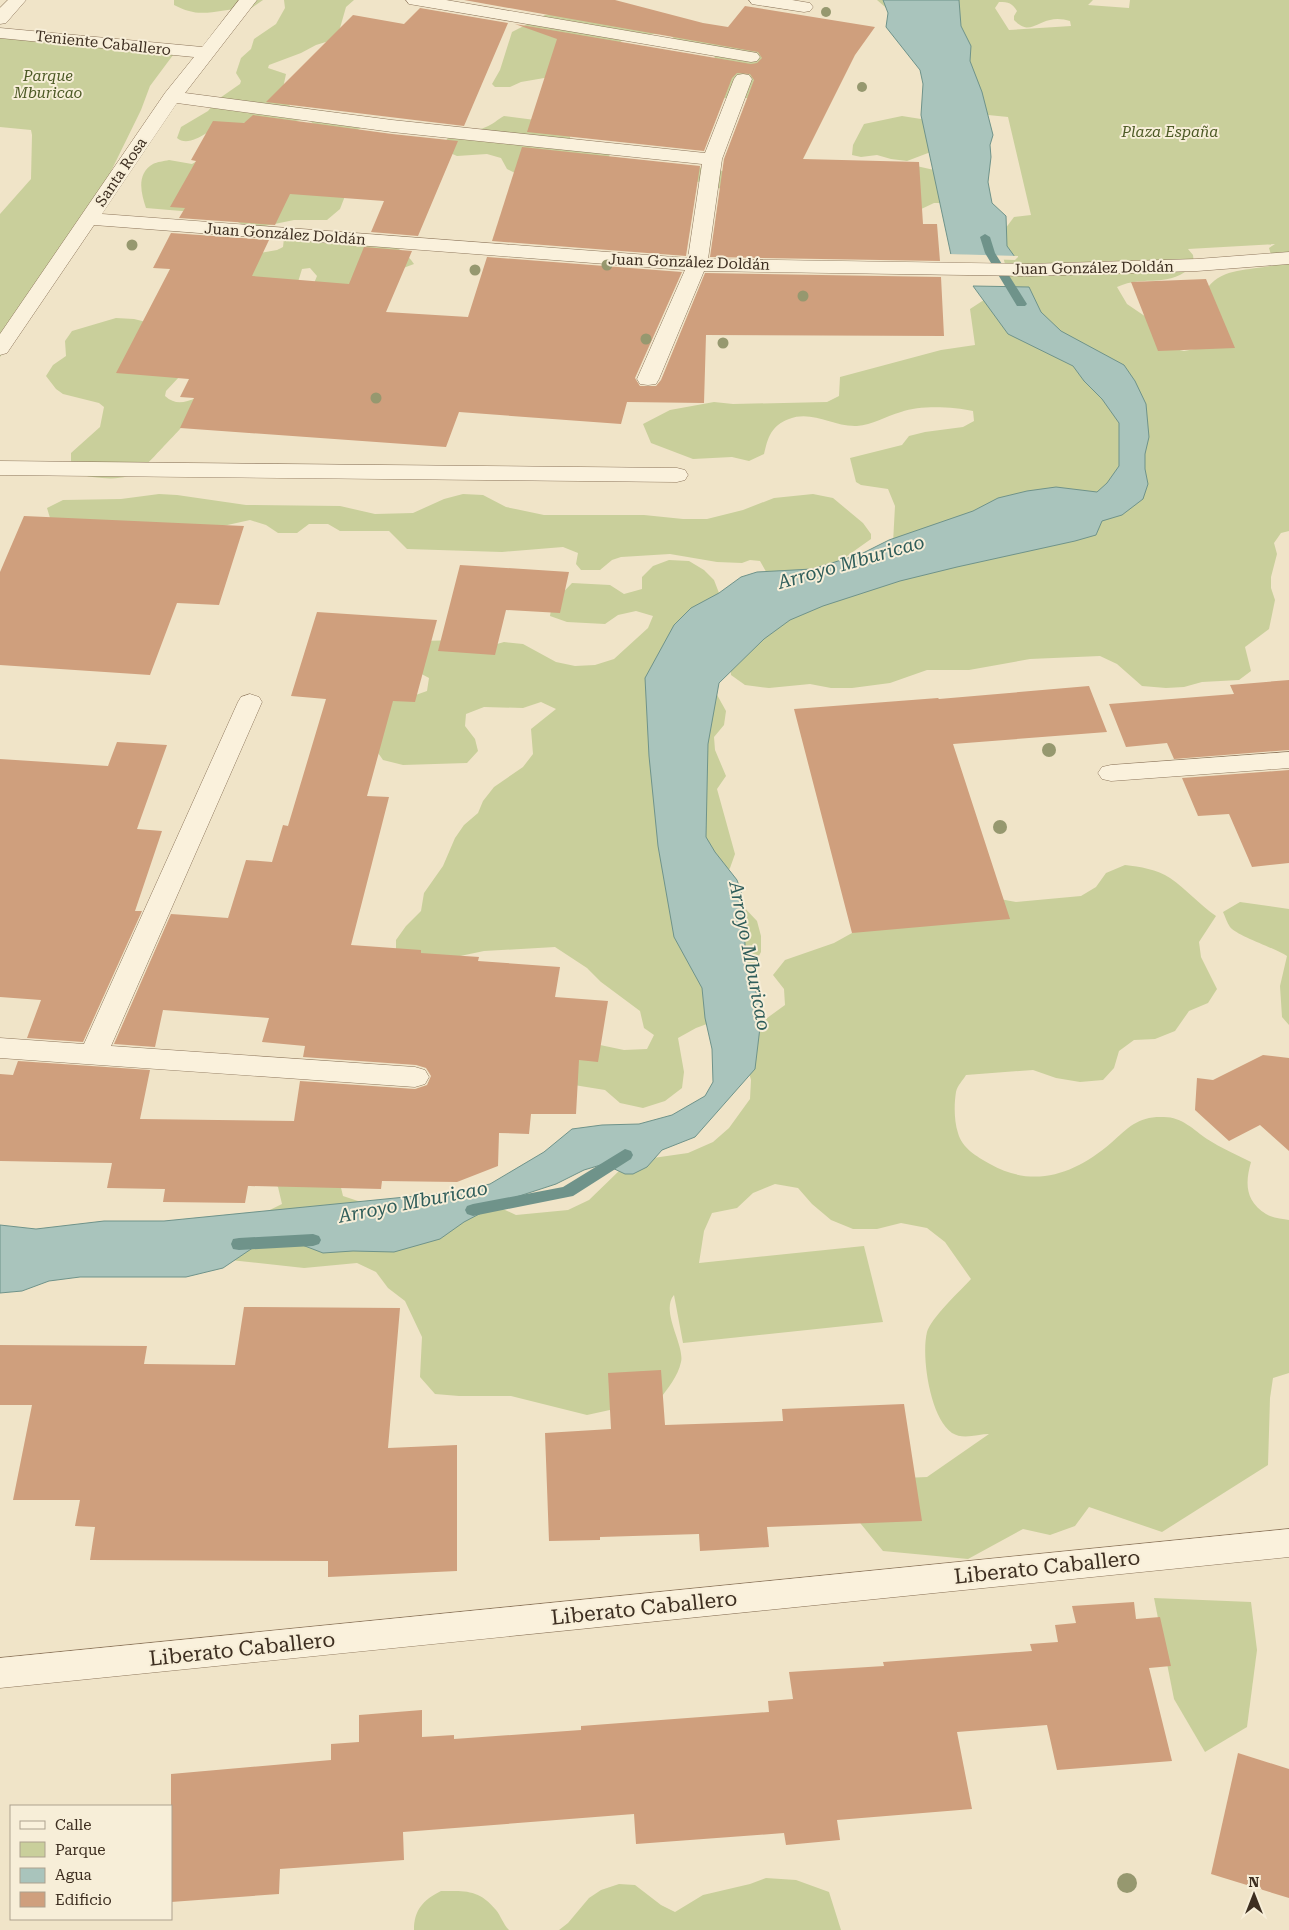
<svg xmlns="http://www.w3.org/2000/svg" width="1289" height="1930" viewBox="0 0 1289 1930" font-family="'Roboto Serif',serif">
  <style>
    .green { fill: #c9cf9b; fill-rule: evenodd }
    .water { fill: #a9c4bc; stroke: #6f938a }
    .pier { fill: #f0e4c8 }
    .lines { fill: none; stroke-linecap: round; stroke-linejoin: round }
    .stream { fill: #6f938a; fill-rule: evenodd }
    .building { fill: #cf9f7d }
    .minor-casing { stroke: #8d765c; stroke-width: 1 }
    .minor { fill: #faf1dc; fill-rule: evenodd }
    .tree { fill: #96986f }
    .labels { text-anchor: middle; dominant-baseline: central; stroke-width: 4; stroke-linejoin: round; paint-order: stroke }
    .far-street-label { font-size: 15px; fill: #3d2e20; stroke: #f7eed8 }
    .far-park-label { font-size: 15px; font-style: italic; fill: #4d5a26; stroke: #f7eed8 }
    .water-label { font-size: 19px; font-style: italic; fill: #2f5d5a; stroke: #f7eed8 }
    .near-street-label { font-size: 21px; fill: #3d2e20; stroke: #f7eed8 }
  </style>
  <rect width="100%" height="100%" fill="#f0e4c8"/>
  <!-- green -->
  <g class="green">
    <path d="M174,0H263L250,9C231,6 208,17 189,11C184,10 179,7 174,5Z"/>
    <path d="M284,0H354L346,7L338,35L329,41L316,45L301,53L269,65L268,68L286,74L282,93L290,106L365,117L361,128L356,131L319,129L308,119C275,126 234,116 205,134C197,139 185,145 177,138L181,127L208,111L217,100L240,84L241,81L236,73L241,58L251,49L254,39L276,24L285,8Z"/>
    <path d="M877,0H1093L1088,5L1129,8L1130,0H1289V531L1281,533L1274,543L1277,554L1271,577V588L1275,600L1269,629L1245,647L1251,671L1239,680L1202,682L1184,687L1166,688L1142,686L1117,664L1100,656L1030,659L969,670H927L890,683L852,688H831L810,684L769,688L745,685L731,675L730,663L893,543L895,506L888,489L861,485L856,482L850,458L902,445L909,436L925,432L963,427L974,421L973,411C953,407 921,405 901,412C886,416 872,425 857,426C832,427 813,410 789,419C771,426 768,437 764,454L749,461L732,457L693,459L651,443L643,424L670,410L714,402L733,404L827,402L839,396L840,377L941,350L975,345L970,309L1010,283L1001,249L1002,233L1014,217L1031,215L1008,117L948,111L900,31L888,19L891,12ZM999,2C1009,2 1012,3 1017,11L1014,16V20C1029,35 1035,23 1050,20C1056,18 1064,19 1070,21L1071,26L1009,30L995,8ZM1275,244L1269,248L1274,265C1250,271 1224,267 1208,287L1217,345L1184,351L1166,347L1149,319L1127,304L1117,287C1145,274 1170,290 1194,264L1193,255L1188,249Z"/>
    <path d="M577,12L758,42L778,97L721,189L709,184L694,181L691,166L723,171L758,100L735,96L721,99L714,53L679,42L671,36L664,34H629L617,45L550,77L521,82L510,87H495L492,84L500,70L512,32L545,15Z"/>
    <path d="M0,34L176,51L150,86L141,110L68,259L0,357V214L31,179L32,135L31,130L0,127Z"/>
    <path d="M504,116L535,120L573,133L570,137V144L610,154L609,157L519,175L507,169L501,158L487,154L457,156L441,149C455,121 465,136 486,127C492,125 498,119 504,116Z"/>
    <path d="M902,116L921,119L943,117L936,150L907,161L891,159L877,155L861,157L852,155L853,145L864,124Z"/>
    <path d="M169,160L192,164L197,161L273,190L345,196L340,209L327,220H294L260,227L244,226L235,220L205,213L146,208C141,193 136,174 153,164C157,162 164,161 169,160Z"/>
    <path d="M912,165L943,172L950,203H934L917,211Z"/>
    <path d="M284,238L354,244L357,247C383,243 398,241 414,264L390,273V278L310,293L317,276L310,268L302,269L298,282L294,286L212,268L260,253L277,250L283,247Z"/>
    <path d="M116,318L134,319L150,323L179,377L166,391L165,396C175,405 184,403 196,398C186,425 183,426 164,446C143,468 135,481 102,478C88,477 81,476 71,466V453L100,427L104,407L99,403L63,394L56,389L46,376L53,365L66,356L65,341L72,331Z"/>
    <path d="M159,494L177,495L246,505L340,506L375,514L413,513L444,499L463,494L483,495L506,507L544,515H644L683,519H707L743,510L774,498L813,494L833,498L863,523L871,534V539L847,556V562L769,577L760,561L750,560L742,563L717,562L670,554L621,557L612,560L600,570H581L576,564L578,553L563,547L502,552L407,549L389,531H340L328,524H309L297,533H278L266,525L250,520L214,528L50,518L47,508L63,500L121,499Z"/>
    <path d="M669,560L689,561L704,570L714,580L724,606L716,693L726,711L724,725L714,737L715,750L726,776L717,789L735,854L730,868L720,882L757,921L761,936V952L745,981L737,1013L696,1028L678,1038L684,1072L682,1088L665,1101L643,1108L620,1103L605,1090L512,1075L600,1045L624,1050L647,1049L654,1035L644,1028L640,1011L601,982L587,968L555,947L484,951L441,960L396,954V940L406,926L421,911L424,893L443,866L455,838L464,825L478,813L483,801L494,787L523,767L533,754L531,729L556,709L541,702L523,708L484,707L466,714L465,726L475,739L478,751L467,763L403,765L383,760L346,707L410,697L427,691L429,678L401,663L421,641L461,640L483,648L504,642L523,644L556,662L575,666L595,665L614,659L648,628L653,616L636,611L618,615L605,624L567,622L550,616L552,604L572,583L610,585L624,594L642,589V577L653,566Z"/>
    <path d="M1125,865C1140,867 1157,869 1170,878C1186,889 1200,905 1216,916L1199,942L1201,957L1217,989L1208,1003L1189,1011L1175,1031L1155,1039L1134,1040L1119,1051L1114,1068L1103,1080L1080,1082L1056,1078L1033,1070L966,1075C963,1080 957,1086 956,1092C954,1104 954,1121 958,1133C962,1148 976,1156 990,1164C1034,1189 1075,1174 1111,1143C1129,1127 1138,1116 1164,1117C1182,1117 1194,1130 1207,1139C1221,1148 1237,1155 1251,1162C1245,1183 1245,1201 1266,1214C1272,1218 1282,1219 1289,1220V1373L1273,1378L1270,1398L1268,1465L1162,1532L1089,1507L1075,1526L1050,1535L1023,1529L968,1559L883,1551L852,1513L859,1480L927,1477L989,1434C978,1434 963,1440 952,1433C930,1418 921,1356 927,1332C931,1318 960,1291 971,1279L945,1242L927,1228L901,1223L877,1229H853L831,1220L812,1204L798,1188L775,1184L753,1193L737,1208L712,1213L704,1231L699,1263L864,1246L883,1322L683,1343L674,1295C660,1311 685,1346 681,1362C678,1376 668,1388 660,1399L587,1415L511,1396H459L435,1394L420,1377L422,1337L405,1301L388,1288L376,1272L357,1263L304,1268L230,1260L237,1226L282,1204L278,1187L266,1172L334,1159L343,1196L367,1204L494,1205L516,1215L568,1210L589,1200L620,1170L639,1160L688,1153L713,1142L729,1128L750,1099L751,1080L746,1062L752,1029L785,1005L784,989L773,975L785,960L834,943L852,933L967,893L1016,902L1081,896L1096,887L1106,873Z"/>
    <path d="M1240,902L1289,909V1025L1282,1017L1280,986L1287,956C1275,948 1237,936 1230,927C1227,923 1225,916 1223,912Z"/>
    <path d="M1154,1598L1251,1602L1257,1650L1247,1727L1205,1752L1174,1699Z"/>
    <path d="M766,1878L796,1880L829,1892L841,1930H559L568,1923L589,1898L601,1890L619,1884L635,1885L661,1905L675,1912L703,1895L750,1884Z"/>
    <path d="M441,1891C465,1891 479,1889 496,1910C501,1916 503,1924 509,1930H414C414,1910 423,1900 441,1891Z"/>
  </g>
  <!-- water -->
  <g class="water">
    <path d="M883,0H959L961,26L971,46L970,61L982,92L993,135L990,145L991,157L988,182L992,203L1006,216L1007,246L1015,257L951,255L921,115L923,84L920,70L886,27L888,13Z"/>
    <path d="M973,286L1029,287L1041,312L1061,331L1124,365L1135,381L1146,404L1149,437L1145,454V469L1148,484L1143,499L1122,515L1102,521L1096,535L1075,541L957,567L900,581L823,606L790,620L764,639L719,683L708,744L706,837L715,852L737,880L742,894L746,961L762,1011L755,1069L695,1137L662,1150L647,1167L633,1174H625L604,1164L584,1170L556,1184L504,1201L464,1222L440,1239L394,1252L353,1251L323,1253L284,1238L263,1241L223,1268L186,1277H80L49,1281L22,1291L0,1293V1225L36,1229L104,1221H164L456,1192L490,1184L544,1152L572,1129L602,1125L639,1124L672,1115L705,1096L713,1082L712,1049L705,1018L702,988L674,937L658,846L649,756L645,678L674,625L691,608L719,593L741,577L757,572L812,569L861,554L889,540L973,511L998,498L1027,491L1056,487L1097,492L1107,483L1119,466V423L1102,399L1084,381L1073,366L1008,334Z"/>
  </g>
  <!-- pier -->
  <path class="pier" d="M949,254L1018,256V257L1015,260L951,258Z"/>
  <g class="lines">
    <!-- stream -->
    <g class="stream">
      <path d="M985,234L990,237L995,253L1027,304L1025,306H1017L985,253L980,237Z"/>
      <path d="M625,1149L631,1151L633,1155L631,1159L573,1196L473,1216L467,1214L465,1210L467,1206L473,1204L563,1187Z"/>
      <path d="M313,1234L319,1236L321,1240L319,1244L313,1246L239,1250L233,1249L231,1244L233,1239L239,1238Z"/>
    </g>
  </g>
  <!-- building -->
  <g class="building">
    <path d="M464,0H615L703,23L728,27L745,6L875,27L855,55L803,159L919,162L923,224H937L940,261L710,257L724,159L754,80L750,74L737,73L732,78L704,151L527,132L557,39L515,24L751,64L757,63L762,58L758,52Z"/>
    <path d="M420,8L508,23L464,126L266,102L353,15L404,24Z"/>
    <path d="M253,115L392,134L458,141L418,236L371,232L384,201L290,194L275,225L179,218L185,208L170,207L196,161L191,160L213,121L244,123Z"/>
    <path d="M522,147L700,166L686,256L492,241Z"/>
    <path d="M171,233L269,240L252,276L349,284L364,247L412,251L386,312L468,317L487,257L682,272L635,378L640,386H656L661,380L705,273L941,277L944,336L706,335L704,403L627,402L621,424L459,412L446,447L180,428L194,398L180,397L189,379L116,373L170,269L153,268Z"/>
    <path d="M1206,279L1235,348L1158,351L1131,282Z"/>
    <path d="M24,516L244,526L219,605L177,603L150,675L0,665V572Z"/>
    <path d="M460,565L569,572L560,613L506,610L495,655L438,651Z"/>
    <path d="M317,612L437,620L415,702L393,701L367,796L389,797L351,945L421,950V953L479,957L478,961L560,967L555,997L608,1001L598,1062L579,1060L576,1114H531L529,1134L499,1133L498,1166L457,1182L382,1181L381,1189L250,1186H248L245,1203L163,1202L165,1189L107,1188L112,1163L0,1161V1074L13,1075L18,1061L150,1070L140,1119L294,1121L300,1081L415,1089L427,1085L431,1076L426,1068L416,1065L303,1057L305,1046L262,1042L269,1018L163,1010L155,1047L114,1044L171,914L228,918L246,860L272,862L283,825L288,826L326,699L291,696Z"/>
    <path d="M1289,680V750L1174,759L1167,743L1126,747L1109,704L1234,694L1230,685Z"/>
    <path d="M1089,686L1107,732L953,744L1010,919L852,933L794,709L938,698L939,699Z"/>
    <path d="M117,742L167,745L137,829L162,831L135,911H142L83,1042L27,1038L41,1000L0,997V759L108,766Z"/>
    <path d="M1289,770V863L1252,867L1229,814L1198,816L1182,778Z"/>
    <path d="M1263,1055L1289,1058V1151L1260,1125L1229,1141L1195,1110L1197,1078L1213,1080Z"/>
    <path d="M244,1307L400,1308L388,1448L457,1445V1571L328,1577V1561L90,1560L95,1527L75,1526L80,1500H13L32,1405H0V1345L147,1346L144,1364L235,1365Z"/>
    <path d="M661,1370L665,1425L783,1421L782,1409L904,1404L922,1521L767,1527L769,1547L700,1551L699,1534L600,1537V1540L549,1541L545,1433L611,1429L608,1373Z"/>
    <path d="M1134,1602L1136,1619L1160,1617L1171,1666L1149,1668L1172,1761L1057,1770L1047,1725L957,1732L972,1809L837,1820L840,1840L786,1845L784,1833L636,1844L634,1814L403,1832L404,1860L280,1869L279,1894L171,1902V1774L331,1760V1744L359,1742V1715L422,1710V1737L454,1735V1739L581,1730V1726L769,1712L768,1701L793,1699L789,1672L884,1666L883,1662L1032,1651L1030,1644L1058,1642L1055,1625L1076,1623L1072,1606Z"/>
    <path d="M1238,1753L1289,1769V1898L1211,1874Z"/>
  </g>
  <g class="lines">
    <defs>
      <g id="minor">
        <path d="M8,0H26L6,23L0,24V8Z"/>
        <path d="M239,0H257L185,93L392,120L705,153L734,79L737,75L743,74L749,75L752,79L722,159L708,259L1028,264L1197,259L1289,252V264L1197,271L1028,276L704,271L659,379L656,384L648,385L640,384L637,379L685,270L94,225L7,353L0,355V334L165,93L194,57L0,38V28L202,47ZM177,103L392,132L702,164L688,258L102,214Z"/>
        <path d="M406,0H446L751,52L757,53L760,57L757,61L751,62L415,5L409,4Z"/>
        <path d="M749,0H792L810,3L813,7L810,11L804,12L758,5L752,4Z"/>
        <path d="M0,461L677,468L685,470L688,475L685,480L677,482L0,475Z"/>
        <path d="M250,694L259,697L262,702L111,1046L415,1067L425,1070L429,1077L425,1084L415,1087L0,1058V1038L84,1044L238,702L241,697Z"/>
        <path d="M1289,752V768L1111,781L1102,779L1098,773L1102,767L1111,765Z"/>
        <path d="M1289,1529V1557L0,1688V1658Z"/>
      </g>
    </defs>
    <!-- minor casing -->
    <use href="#minor" class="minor-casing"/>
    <!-- minor -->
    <use href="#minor" class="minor"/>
  </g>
  <!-- trees -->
  <g class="tree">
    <circle cx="826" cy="12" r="5"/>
    <circle cx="862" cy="87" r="5"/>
    <circle cx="132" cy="245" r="5.5"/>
    <circle cx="607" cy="265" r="5.5"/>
    <circle cx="475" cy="270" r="5.5"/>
    <circle cx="803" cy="296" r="5.5"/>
    <circle cx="646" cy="339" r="5.5"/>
    <circle cx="723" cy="343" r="5.5"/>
    <circle cx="376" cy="398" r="5.5"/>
    <circle cx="1049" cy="750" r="7"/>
    <circle cx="1000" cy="827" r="7"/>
    <circle cx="1127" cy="1883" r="10"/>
  </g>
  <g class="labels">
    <!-- far-street labels -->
    <g class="far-street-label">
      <text transform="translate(103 43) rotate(6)">Teniente Caballero</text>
      <text transform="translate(121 172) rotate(-56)">Santa Rosa</text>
      <text transform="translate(285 234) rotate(4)">Juan González Doldán</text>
      <text transform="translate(689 262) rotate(2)">Juan González Doldán</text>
      <text transform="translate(1093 268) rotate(-1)">Juan González Doldán</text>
    </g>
    <!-- far-park labels -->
    <g class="far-park-label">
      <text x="48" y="76">Parque<tspan x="48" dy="17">Mburicao</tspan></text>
      <text x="1170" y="132">Plaza España</text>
    </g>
    <!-- water labels -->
    <g class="water-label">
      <text transform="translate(851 562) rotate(-16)">Arroyo Mburicao</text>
      <text transform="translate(750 956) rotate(79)">Arroyo Mburicao</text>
      <text transform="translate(413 1202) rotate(-11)">Arroyo Mburicao</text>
    </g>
    <!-- near-street labels -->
    <g class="near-street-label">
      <text transform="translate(1047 1567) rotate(-6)">Liberato Caballero</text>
      <text transform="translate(644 1608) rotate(-6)">Liberato Caballero</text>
      <text transform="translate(242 1649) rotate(-6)">Liberato Caballero</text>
    </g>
  </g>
  <!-- legend -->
  <rect x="10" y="1805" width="162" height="115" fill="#f7eed8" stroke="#ada18e"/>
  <rect x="20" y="1821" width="25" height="8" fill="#faf1dc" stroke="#ada18e"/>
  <text x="55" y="1830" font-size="15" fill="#3d2e20">Calle</text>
  <rect x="20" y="1842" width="25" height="15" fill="#c9cf9b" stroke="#ada18e"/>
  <text x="55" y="1855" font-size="15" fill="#3d2e20">Parque</text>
  <rect x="20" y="1868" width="25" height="15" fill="#a9c4bc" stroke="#ada18e"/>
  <text x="55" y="1880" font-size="15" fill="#3d2e20">Agua</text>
  <rect x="20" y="1892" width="25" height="15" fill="#cf9f7d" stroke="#ada18e"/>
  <text x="55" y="1905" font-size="15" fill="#3d2e20">Edificio</text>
  <!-- north arrow -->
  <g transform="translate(1254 1895)" stroke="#f7eed8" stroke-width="4" paint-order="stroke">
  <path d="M0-4L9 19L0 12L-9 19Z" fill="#3d2e20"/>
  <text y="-8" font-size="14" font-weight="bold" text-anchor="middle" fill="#3d2e20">N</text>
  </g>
</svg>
